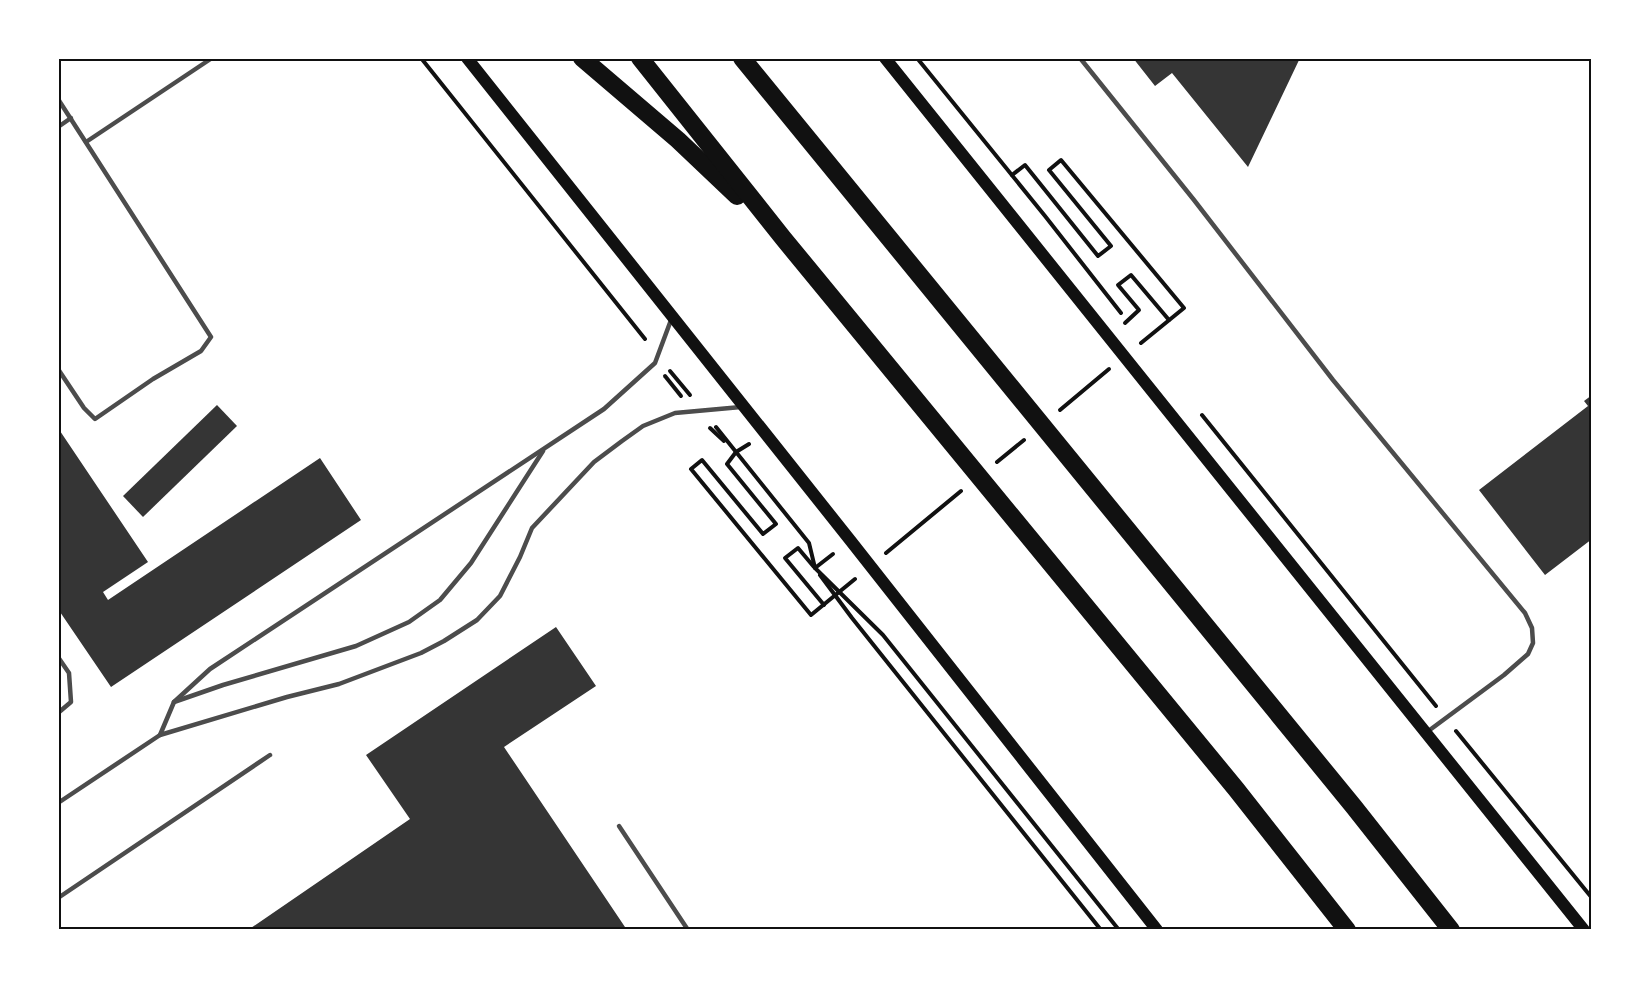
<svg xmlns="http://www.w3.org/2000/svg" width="1650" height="988" viewBox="0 0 1650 988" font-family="Spectral,serif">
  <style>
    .building { fill: #353535 }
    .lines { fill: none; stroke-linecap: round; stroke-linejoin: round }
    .path { stroke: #111; stroke-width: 4 }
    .service { stroke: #4c4c4c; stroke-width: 4.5 }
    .secondary { stroke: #111; stroke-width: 12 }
    .motorway { stroke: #111; stroke-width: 18 }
    .neatline { fill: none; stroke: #111; stroke-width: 2 }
  </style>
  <rect width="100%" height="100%" fill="#fff"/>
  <!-- building -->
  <g class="building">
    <path d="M1133,58H1300L1248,167L1172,73L1155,86Z"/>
    <path d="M1592,395V539L1545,575L1479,490L1588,406L1584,401Z"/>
    <path d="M217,405L237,426L143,517L123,496Z"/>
    <path d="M58,428L148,562L103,592L108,600L320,458L361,520L111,687L58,609Z"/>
    <path d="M556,627L596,686L504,747L627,930H248L410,819L366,755Z"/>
  </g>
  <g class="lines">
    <!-- path -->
    <g class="path">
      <path d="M421,58L645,339"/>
      <path d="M917,58L1045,216L1121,313"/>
      <path d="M1012,175L1025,165L1098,256L1111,246L1049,170L1061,160L1184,308L1141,343"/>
      <path d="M1125,323L1139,310L1118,285L1131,275L1169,320"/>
      <path d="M670,371L690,395"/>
      <path d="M665,376L681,396"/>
      <path d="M1060,410L1109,369"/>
      <path d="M1202,415L1436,706"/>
      <path d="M716,427L809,543L815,568L883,635L1119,930"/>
      <path d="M710,428L724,441"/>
      <path d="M749,444L736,452L727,464L776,524L763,534L702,460L691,469L811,615L855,579"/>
      <path d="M997,462L1024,440"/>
      <path d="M886,553L961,491"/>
      <path d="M814,567L798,548L785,558L824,605"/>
      <path d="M815,568L833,554"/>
      <path d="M820,575L852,618L1101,930"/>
      <path d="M1456,731L1592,898"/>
    </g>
    <!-- service -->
    <g class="service">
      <path d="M1080,58L1194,200L1333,380L1525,613L1532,628L1533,643L1528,654L1504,675L1427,732"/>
      <path d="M58,99L211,337L201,351L153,379L95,419L84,408L58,369"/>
      <path d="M58,127L71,118"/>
      <path d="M86,142L212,58"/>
      <path d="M58,657L69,673L71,702L58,713"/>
      <path d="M174,702L210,669L604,409L655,363L671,320"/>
      <path d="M160,735L174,702L223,685L356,646L409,622L440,600L471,563L543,451"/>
      <path d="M58,803L160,735L287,697L339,684L421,653L444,641L477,620L500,596L520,557L532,528L594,462L622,441L643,426L675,413L741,407"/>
      <path d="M619,826L688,930"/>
      <path d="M58,898L270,755"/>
    </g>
    <!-- secondary -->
    <g class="secondary">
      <path d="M467,58L850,540L1157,930"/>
      <path d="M885,58L1584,930"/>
    </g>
    <!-- motorway -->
    <g class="motorway">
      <path d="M582,58L678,140L737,196"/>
      <path d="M640,58L783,238L1236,789L1347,930"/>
      <path d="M742,58L1354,807L1451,930"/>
    </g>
  </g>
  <!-- border -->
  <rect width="1650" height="988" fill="none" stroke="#ffffff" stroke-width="120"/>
  <rect x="60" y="60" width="1530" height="868" class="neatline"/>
</svg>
